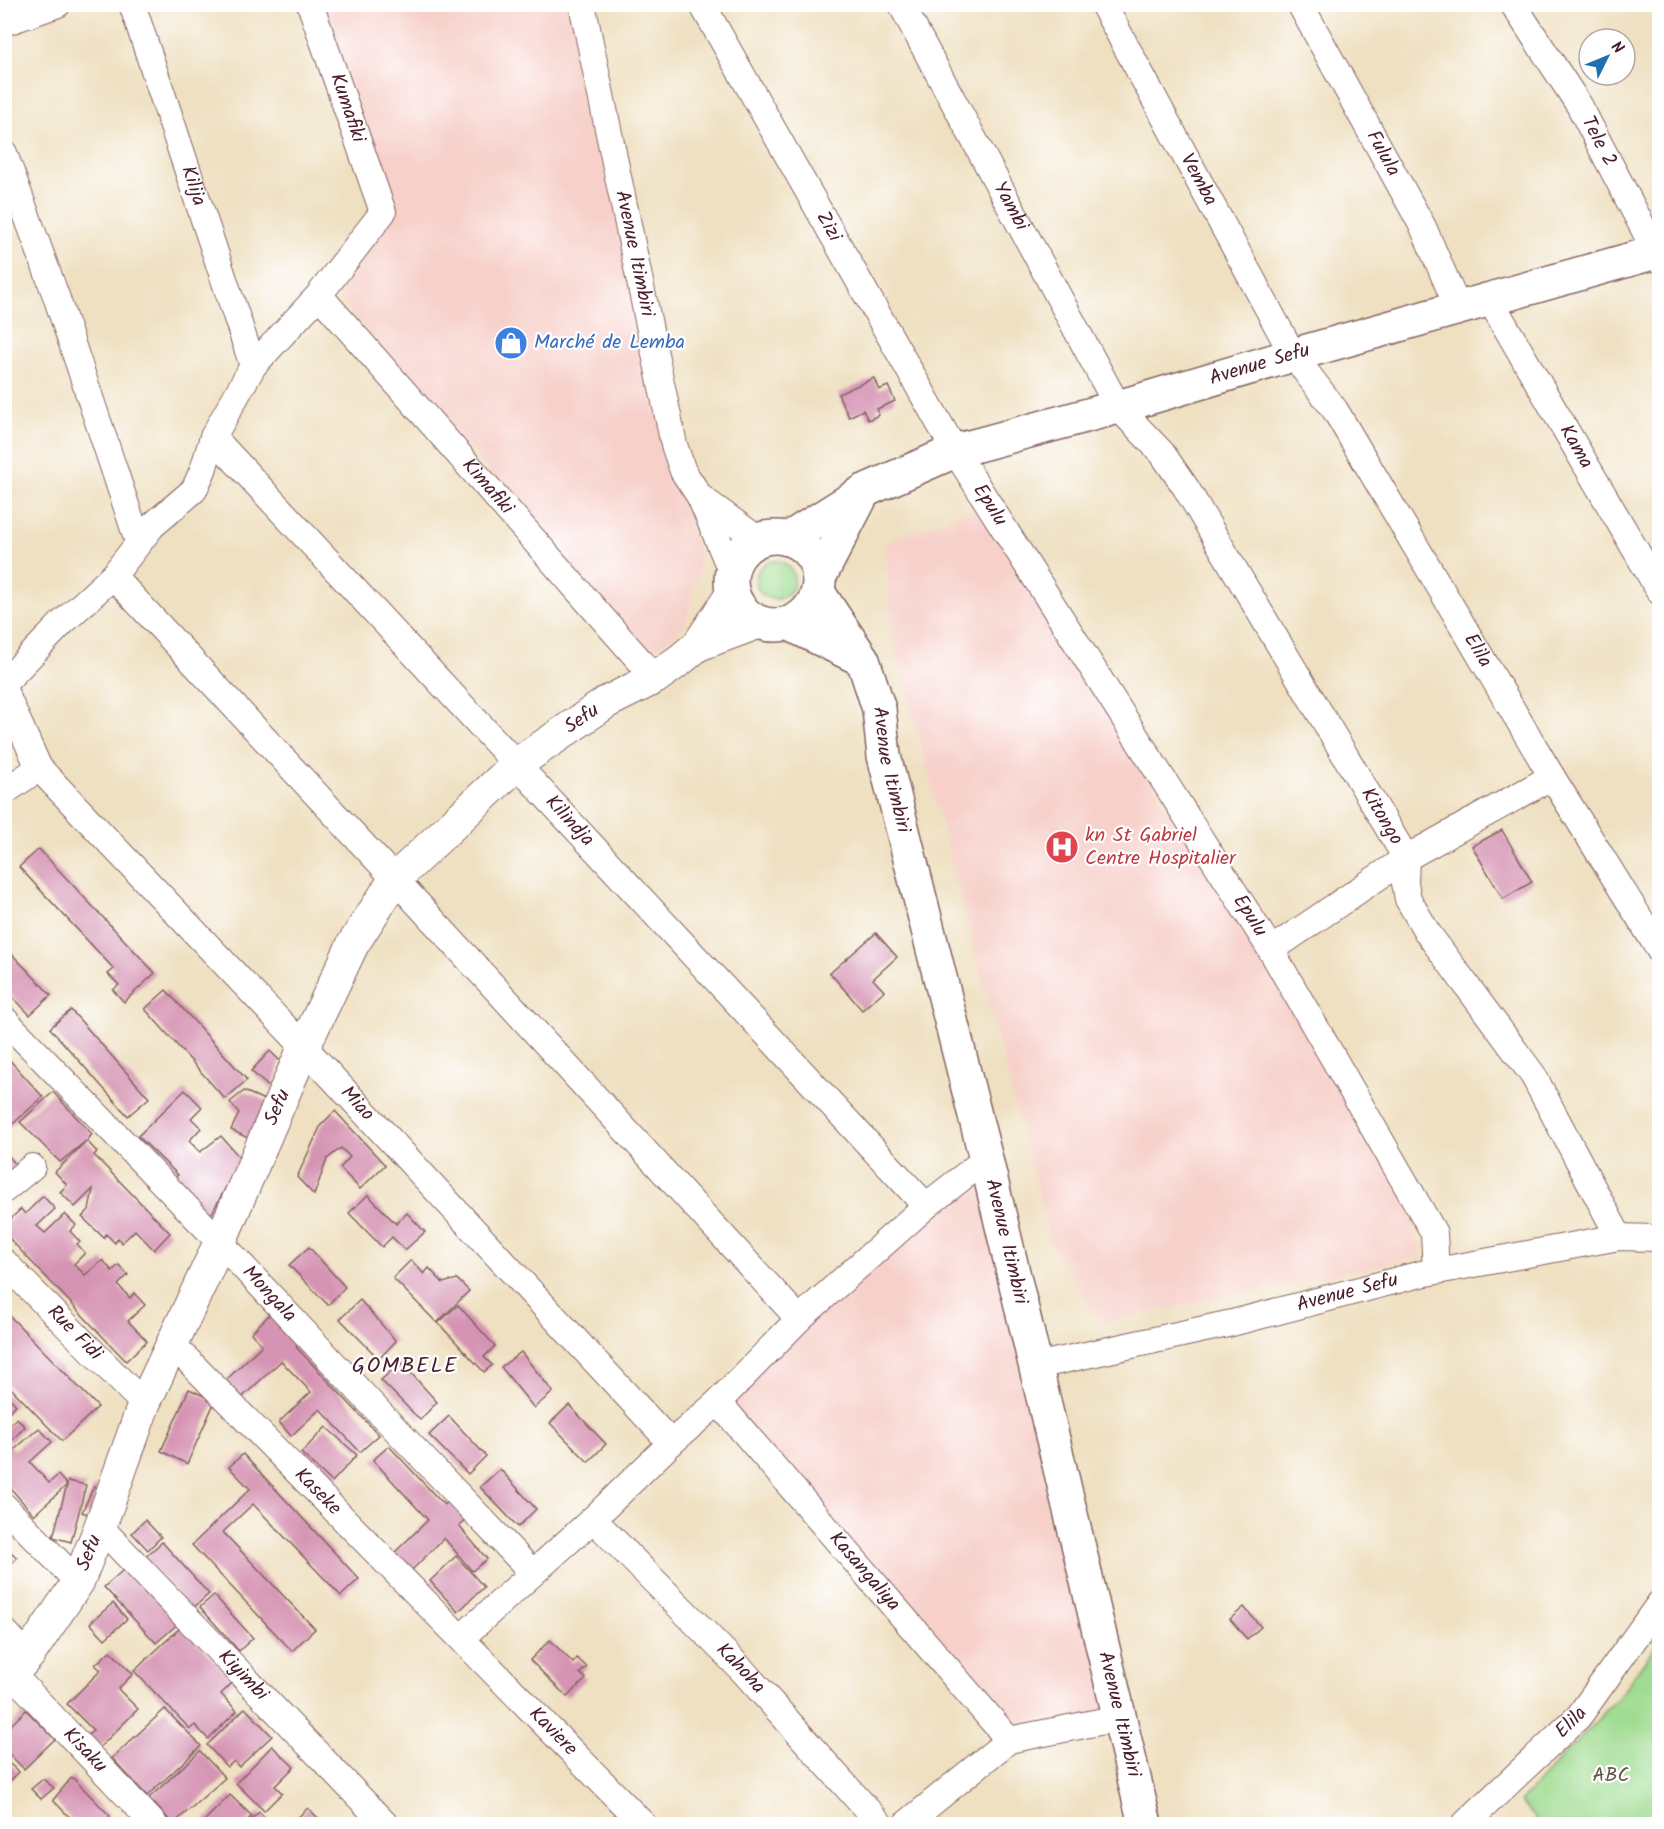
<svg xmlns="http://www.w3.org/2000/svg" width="1664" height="1829" viewBox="0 0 1664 1829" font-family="Kalam,sans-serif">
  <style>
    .built { fill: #f7d0ca }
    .green { fill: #9fdb90; stroke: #747d5e; stroke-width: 1.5 }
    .building { fill: #d694b4 }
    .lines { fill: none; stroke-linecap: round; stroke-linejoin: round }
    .minor-casing { stroke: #846360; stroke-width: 28 }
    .tertiary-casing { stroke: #846360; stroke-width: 34 }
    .secondary-casing { stroke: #846360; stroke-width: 36 }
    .minor { stroke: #fff; stroke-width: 26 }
    .tertiary { stroke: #fff; stroke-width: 32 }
    .secondary { stroke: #fff; stroke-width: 33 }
    .labels { text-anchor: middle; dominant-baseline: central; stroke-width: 4.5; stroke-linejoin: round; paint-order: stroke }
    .street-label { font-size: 20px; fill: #4a1f2b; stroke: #fff }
    .shop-label { font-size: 20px; fill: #366cbe; stroke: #fff; text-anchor: start }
    .health-label { font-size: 20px; fill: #be3a42; stroke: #fff; text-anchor: start }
    .park-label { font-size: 20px; fill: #645749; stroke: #fff }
    .quarter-label { font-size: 22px; letter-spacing: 1.5px; fill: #4a1f2b; stroke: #fff }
  </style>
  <rect width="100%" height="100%" fill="#fff"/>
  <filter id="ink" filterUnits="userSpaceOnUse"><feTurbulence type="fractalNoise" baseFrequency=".0167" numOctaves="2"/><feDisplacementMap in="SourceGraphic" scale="12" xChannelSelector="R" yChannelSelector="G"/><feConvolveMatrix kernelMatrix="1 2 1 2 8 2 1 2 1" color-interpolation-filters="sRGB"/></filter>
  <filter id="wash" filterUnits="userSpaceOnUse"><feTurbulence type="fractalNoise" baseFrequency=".008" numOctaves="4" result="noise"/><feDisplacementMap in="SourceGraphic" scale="24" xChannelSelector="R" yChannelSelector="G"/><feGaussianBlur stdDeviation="1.35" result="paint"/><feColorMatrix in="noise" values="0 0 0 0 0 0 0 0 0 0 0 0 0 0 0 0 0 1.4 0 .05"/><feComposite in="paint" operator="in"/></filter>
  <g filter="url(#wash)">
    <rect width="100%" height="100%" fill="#efe0c1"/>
    <!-- built -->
    <g class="built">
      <path d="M310,5H581L654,401L700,562L685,626L648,655L327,284L383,212Z"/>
      <path d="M982,507L1406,1196L1422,1257L1100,1322L1052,1246L891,631L886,542Z"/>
      <path d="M986,1159L1119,1718L1009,1740L718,1403Z"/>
    </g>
    <!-- green -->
    <g class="green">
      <circle cx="775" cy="580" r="19"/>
      <path d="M1659,1641V1824H1541L1520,1802L1618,1698Z"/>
    </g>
    <g id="blocks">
      <!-- building -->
      <g class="building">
        <path d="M874,378L879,390L888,386L895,401L877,409L879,415L868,420L863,410L849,417L838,394Z"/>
        <path d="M1502,830L1532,882L1503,899L1472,846Z"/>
        <path d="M39,849L155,973L124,1002L113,990L119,985L108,974L114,969L19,867Z"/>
        <path d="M876,933L897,957L873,979L884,991L862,1010L830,973Z"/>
        <path d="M4,946L51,995L30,1015L4,988Z"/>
        <path d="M166,990L247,1080L225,1099L145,1009Z"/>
        <path d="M71,1010L149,1098L128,1116L50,1028Z"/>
        <path d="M270,1051L280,1061L272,1090L251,1071Z"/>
        <path d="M6,1056L43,1097L7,1129L4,1127V1057Z"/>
        <path d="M185,1090L202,1107L191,1118L201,1128L189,1141L200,1152L221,1136L241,1159L206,1224L169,1181L178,1175L138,1136Z"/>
        <path d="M244,1091L269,1102L252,1140L231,1130L239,1113L230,1102Z"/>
        <path d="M53,1092L92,1134L87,1141L97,1152L94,1155L170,1233L154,1250L135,1230L122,1243L118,1238L115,1243L106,1234L104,1238L82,1217L89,1210L93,1189L75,1207L60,1192L67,1185L55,1172L86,1141L60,1162L20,1122Z"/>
        <path d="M335,1111L385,1165L360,1189L340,1168L350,1157L341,1148L327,1159L314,1195L297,1177L321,1125Z"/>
        <path d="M4,1151L19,1168L4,1181Z"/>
        <path d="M368,1195L396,1224L407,1213L425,1232L405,1250L392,1237L382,1247L349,1213Z"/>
        <path d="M43,1196L55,1209L37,1226L45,1233L65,1214L76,1225L70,1231L80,1242L77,1244L85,1253L74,1264L85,1275L103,1260L112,1271L119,1265L128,1275L118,1285L130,1298L134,1293L145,1305L128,1321L147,1341L126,1361L5,1234V1224L21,1209L25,1214Z"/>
        <path d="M309,1247L345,1287L328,1305L289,1265Z"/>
        <path d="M411,1260L424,1274L429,1268L443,1283L457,1279L469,1291L437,1323L393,1278Z"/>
        <path d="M360,1300L396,1341L379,1359L340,1319Z"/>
        <path d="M458,1305L495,1346L484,1357L492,1365L484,1372L438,1323Z"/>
        <path d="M4,1310L98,1407L62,1441L4,1381Z"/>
        <path d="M273,1311L301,1340L296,1347L379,1435L360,1452L320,1409L291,1436L279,1422L311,1392L281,1361L235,1404L219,1387L262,1345L251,1333Z"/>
        <path d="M521,1352L553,1392L534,1408L501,1367Z"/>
        <path d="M401,1362L437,1402L420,1420L381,1380Z"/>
        <path d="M189,1389L215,1401L187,1464L161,1451Z"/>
        <path d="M4,1392L16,1405L4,1416Z"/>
        <path d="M569,1405L606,1444L588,1462L550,1423Z"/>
        <path d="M449,1416L486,1456L468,1474L429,1435Z"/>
        <path d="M17,1418L25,1427L10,1442L4,1436V1430Z"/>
        <path d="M326,1427L357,1455L332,1482L301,1453Z"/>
        <path d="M39,1428L52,1442L30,1462L49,1483L58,1475L67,1485L34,1515L5,1482V1439L14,1450Z"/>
        <path d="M389,1446L444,1505L449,1501L466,1518L459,1526L487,1559L472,1571L444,1538L408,1574L391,1556L428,1520L373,1460Z"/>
        <path d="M243,1454L359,1579L341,1596L253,1504L223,1532L315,1629L292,1651L192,1545L250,1489L229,1467Z"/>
        <path d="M500,1469L536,1509L518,1527L480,1487Z"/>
        <path d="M68,1481L86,1485L71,1542L53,1537Z"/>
        <path d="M94,1486L102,1490L90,1515L82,1512Z"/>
        <path d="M145,1520L161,1537L148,1550L132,1533Z"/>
        <path d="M162,1542L209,1594L191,1610L144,1558Z"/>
        <path d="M4,1545L17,1558L4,1570Z"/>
        <path d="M456,1556L484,1587L458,1612L430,1581Z"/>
        <path d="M129,1565L181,1621L156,1643L104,1587Z"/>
        <path d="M214,1595L253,1638L239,1651L200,1607Z"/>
        <path d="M113,1603L127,1619L105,1639L90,1623Z"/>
        <path d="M1244,1607L1261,1627L1247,1639L1230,1619Z"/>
        <path d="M182,1626L234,1681L221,1694L237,1711L208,1739L195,1725L190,1729L134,1671Z"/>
        <path d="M550,1640L573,1663L577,1658L587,1667L580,1673L586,1679L567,1697L530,1660Z"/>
        <path d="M110,1651L133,1674L118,1689L138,1709L98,1749L86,1737L93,1730L67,1704L101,1670L95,1665Z"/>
        <path d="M245,1708L272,1736L239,1767L234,1761L227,1767L207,1745Z"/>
        <path d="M165,1709L201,1746L147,1796L112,1758Z"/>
        <path d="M26,1710L55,1739L24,1769L4,1749V1732Z"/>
        <path d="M272,1746L294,1767L275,1786L282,1793L264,1811L236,1783Z"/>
        <path d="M200,1751L225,1778L173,1824L149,1798Z"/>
        <path d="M4,1759L19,1772L4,1787Z"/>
        <path d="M72,1777L110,1816L102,1824H76L53,1800Z"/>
        <path d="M43,1779L54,1788L41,1799L31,1789Z"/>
        <path d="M230,1795L252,1816L244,1824H201Z"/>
        <path d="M308,1808L324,1824H291Z"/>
        <path d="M259,1812L272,1824H247Z"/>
      </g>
    </g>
  </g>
  <g filter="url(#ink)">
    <use href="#blocks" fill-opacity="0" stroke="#846360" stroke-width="1.5"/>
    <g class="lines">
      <defs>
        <g id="minor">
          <path id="s1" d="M132,4L253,366"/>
          <path id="s2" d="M582,4L674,445L683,471L700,497L732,573"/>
          <path id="s3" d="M702,4L955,451L1271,950L1434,1233L1436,1271"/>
          <path id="s4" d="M901,4L1118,407L1162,453L1186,488L1406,858L1405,883L1408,899L1427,932L1533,1075L1619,1237"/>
          <path id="s5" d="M1103,4L1293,355L1335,410L1552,777L1660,951"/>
          <path id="s6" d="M1300,4L1423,227L1458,308"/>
          <path id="s7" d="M1513,4L1579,105L1660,260"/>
          <path d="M4,23L58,4"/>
          <path d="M4,153L56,296L138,541"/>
          <path id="s8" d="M319,295L655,678"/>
          <path id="s9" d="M1490,300L1660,592"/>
          <path id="s10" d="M213,437L926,1206"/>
          <path d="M700,497L759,540"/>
          <path d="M113,576L395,879L799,1319"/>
          <path d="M4,683L62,623L113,576L152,526L194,490L203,470L213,437L253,366L319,295L383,212L310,4"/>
          <path id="s11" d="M4,690L39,768L304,1047L671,1443"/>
          <path d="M4,792L39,768"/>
          <path d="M1271,950L1406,858L1552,777"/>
          <path id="s12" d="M4,1019L220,1242L378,1411L533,1573"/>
          <path d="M4,1190L32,1167"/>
          <path id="s13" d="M4,1262L144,1404"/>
          <path id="s14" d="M173,1345L643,1824"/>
          <path id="s15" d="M1036,1366L1232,1323L1421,1274L1619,1237L1654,1238L1660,1241"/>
          <path id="s16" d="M718,1402L1009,1740"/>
          <path d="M4,1506L78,1582"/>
          <path id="s17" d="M593,1519L743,1671L880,1824"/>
          <path id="s18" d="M100,1527L385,1824"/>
          <path d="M4,1631L28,1656"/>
          <path d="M461,1638L593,1519L671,1443L718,1402L799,1319L926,1206L986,1159"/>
          <path id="s19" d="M13,1675L154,1824"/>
          <path d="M906,1824L1009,1740L1119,1718"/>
          <path id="s20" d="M1465,1824L1579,1716L1660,1603"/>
        </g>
        <g id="tertiary">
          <path d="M698,645L760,622"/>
          <path id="s21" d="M4,1682L28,1656L78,1582L100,1527L144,1404L220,1242L304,1047L353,944L395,879L517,764L607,702L655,678L680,660L698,645L733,592"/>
        </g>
        <g id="secondary">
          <circle cx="775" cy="581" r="44"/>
          <path id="s22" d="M788,539L864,491L955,451L1118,407L1293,355L1660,251"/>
          <path d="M819,578L863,493"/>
          <path id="s23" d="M818,592L863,660L879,709L884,756L986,1159L1145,1824"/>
          <path d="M788,623L861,659"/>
        </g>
      </defs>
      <!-- minor casing -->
      <use href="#minor" class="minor-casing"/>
      <!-- tertiary casing -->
      <use href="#tertiary" class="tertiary-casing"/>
      <!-- secondary casing -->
      <use href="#secondary" class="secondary-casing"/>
      <!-- minor -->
      <use href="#minor" class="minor"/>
      <!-- tertiary -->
      <use href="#tertiary" class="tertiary"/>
      <!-- secondary -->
      <use href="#secondary" class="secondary"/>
    </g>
  </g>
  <!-- icons -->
  <defs>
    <symbol id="shop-disc" viewBox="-11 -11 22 22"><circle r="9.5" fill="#3f7fe0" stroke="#fff"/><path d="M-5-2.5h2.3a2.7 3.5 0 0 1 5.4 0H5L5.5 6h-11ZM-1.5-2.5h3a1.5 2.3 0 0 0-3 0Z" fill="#fff"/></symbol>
    <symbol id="hospital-disc" viewBox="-11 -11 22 22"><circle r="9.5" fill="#e0444e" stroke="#fff"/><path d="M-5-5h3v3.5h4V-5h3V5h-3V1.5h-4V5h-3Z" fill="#fff"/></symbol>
  </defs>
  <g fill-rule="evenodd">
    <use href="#shop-disc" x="492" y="324" width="38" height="38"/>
    <use href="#hospital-disc" x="1043" y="828" width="38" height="38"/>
  </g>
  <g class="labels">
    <!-- street labels -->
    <g class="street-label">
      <text transform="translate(347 108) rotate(71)">Kumafiki</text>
      <text stroke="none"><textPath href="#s7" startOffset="162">Tele 2</textPath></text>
      <text stroke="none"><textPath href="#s6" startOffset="171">Fulula</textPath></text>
      <text stroke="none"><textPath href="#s5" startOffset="200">Vemba</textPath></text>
      <text stroke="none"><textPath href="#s1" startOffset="192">Kilija</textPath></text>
      <text stroke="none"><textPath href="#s4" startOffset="230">Yambi</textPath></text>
      <text stroke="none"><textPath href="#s3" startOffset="256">Zizi</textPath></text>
      <text stroke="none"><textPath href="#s2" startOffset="255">Avenue Itimbiri</textPath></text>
      <text stroke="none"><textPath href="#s22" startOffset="506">Avenue Sefu</textPath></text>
      <text stroke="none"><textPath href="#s9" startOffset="170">Kama</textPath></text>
      <text stroke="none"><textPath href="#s8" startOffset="255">Kimafiki</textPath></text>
      <text stroke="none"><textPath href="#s3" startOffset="578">Epulu</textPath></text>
      <text stroke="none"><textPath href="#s5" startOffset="748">Elila</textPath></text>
      <text stroke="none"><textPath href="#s21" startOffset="1144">Sefu</textPath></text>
      <text stroke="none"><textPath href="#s23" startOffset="195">Avenue Itimbiri</textPath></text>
      <text stroke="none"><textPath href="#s4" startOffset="946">Kitongo</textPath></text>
      <text stroke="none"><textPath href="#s10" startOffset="524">Kilindja</textPath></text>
      <text stroke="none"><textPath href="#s3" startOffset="1064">Epulu</textPath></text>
      <text stroke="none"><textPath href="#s11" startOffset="548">Miao</textPath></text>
      <text stroke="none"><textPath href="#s21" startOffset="640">Sefu</textPath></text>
      <text stroke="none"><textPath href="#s23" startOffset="681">Avenue Itimbiri</textPath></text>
      <text stroke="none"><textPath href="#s15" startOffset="320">Avenue Sefu</textPath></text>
      <text stroke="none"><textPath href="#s12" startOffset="382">Mongala</textPath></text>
      <text stroke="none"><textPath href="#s13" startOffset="100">Rue Fidi</textPath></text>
      <text stroke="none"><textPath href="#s14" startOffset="206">Kaseke</textPath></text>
      <text stroke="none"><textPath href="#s21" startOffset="156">Sefu</textPath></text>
      <text stroke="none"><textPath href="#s16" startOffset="224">Kasangaliya</textPath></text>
      <text stroke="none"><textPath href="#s17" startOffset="210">Kahoha</textPath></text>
      <text stroke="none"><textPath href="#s18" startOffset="206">Kiyimbi</textPath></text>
      <text stroke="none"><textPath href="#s23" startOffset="1167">Avenue Itimbiri</textPath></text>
      <text stroke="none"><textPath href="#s20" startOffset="147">Elila</textPath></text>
      <text stroke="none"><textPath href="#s14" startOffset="542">Kaviere</textPath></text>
      <text stroke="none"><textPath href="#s19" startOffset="104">Kisaku</textPath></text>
    </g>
    <!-- shop labels -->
    <g class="shop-label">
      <text x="534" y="343">Marché de Lemba</text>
    </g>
    <!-- health labels -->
    <g class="health-label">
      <text x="1085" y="836">kn St Gabriel<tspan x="1085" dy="23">Centre Hospitalier</tspan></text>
    </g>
    <!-- park labels -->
    <g class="park-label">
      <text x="1611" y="1776">ABC</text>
    </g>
    <!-- quarter labels -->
    <g class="quarter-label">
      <text x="405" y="1366">GOMBELE</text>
    </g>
  </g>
  <!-- margin -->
  <rect width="1664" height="1829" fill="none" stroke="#fff" stroke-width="24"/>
  <!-- north arrow -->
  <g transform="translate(1607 57) rotate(47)"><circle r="28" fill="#ffffff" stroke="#b7a5aa" stroke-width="1.5"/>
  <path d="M0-4.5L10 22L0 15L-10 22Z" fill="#1f6fb2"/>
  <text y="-9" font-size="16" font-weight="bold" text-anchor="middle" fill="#4a1f2b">N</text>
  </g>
</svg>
